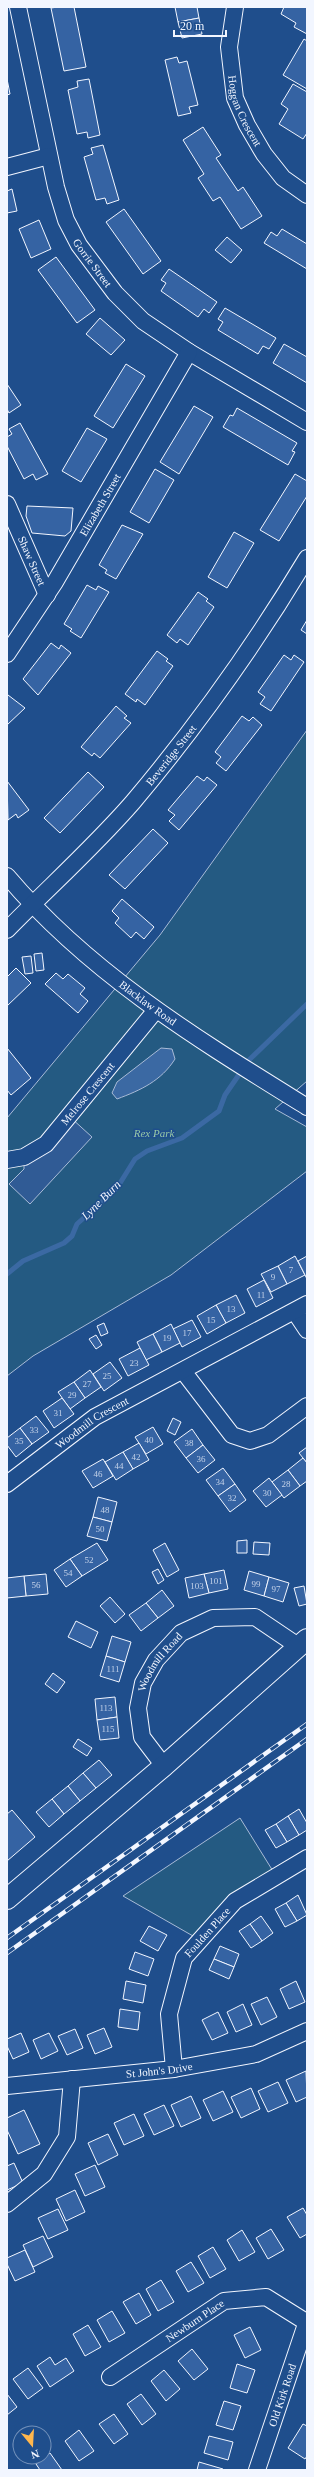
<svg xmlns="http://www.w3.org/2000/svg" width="314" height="2477" viewBox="0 0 314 2477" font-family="Georgia,serif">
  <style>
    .green { fill: #245a82; stroke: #a8bbd7 }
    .parking { fill: #305b95; stroke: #a8bbd7 }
    .water { fill: #3b69a3; stroke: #a8bbd7 }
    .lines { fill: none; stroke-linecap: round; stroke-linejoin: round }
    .stream { stroke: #3b69a3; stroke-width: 5 }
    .building { fill: #3563a3; stroke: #f2f6ff }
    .minor-casing { stroke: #f2f6ff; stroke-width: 18 }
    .tertiary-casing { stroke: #f2f6ff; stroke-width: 22 }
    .minor { stroke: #1f4e8c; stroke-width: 16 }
    .tertiary { stroke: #1f4e8c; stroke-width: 20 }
    .rail-casing { stroke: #f2f6ff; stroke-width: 4.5 }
    .rail { stroke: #1f4e8c; stroke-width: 3; stroke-dasharray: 9; stroke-linecap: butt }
    .labels { text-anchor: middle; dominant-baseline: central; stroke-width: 3; stroke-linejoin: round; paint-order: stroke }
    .number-label { font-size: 9px; fill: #c3d1e8 }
    .street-label { font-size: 11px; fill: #f2f6ff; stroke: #1f4e8c }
    .park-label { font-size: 11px; font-style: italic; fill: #97c8a6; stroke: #1f4e8c }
    .water-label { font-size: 12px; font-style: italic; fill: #f2f6ff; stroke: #1f4e8c }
  </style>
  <rect width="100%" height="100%" fill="#1f4e8c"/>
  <!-- green -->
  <g class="green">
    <path d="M307,730V1081L275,1109L307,1127V1171L171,1275L33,1356L7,1376V1118L160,935Z"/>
    <path d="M240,1818L276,1876L200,1940L123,1896Z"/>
  </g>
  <!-- parking -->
  <path class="parking" d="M70,1117L92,1137L30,1204L9,1184L24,1169V1157Z"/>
  <!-- water -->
  <path class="water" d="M161,1048L172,1049L175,1059C161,1081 141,1090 117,1099L112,1093L117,1082Z"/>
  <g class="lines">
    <!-- stream -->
    <path class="stream" d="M7,1274L23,1261L64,1243L72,1236L77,1224L117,1188L135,1159L147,1151L182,1138L219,1111L225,1095L249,1060L307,1004"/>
  </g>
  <!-- building -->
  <g class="building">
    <path d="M58,7H74L86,67L64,71L51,8Z"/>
    <path d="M175,7H197L199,18L178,22Z"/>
    <path d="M284,7H307V34L294,27L296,23L281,14Z"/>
    <path d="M199,18L202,34L182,38L178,22Z"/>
    <path d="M304,39L307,41V89L283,75Z"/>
    <path d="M177,57L179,63L187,61L198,105L189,107L191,113L178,116L165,60Z"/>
    <path d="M7,79L10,94L7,95Z"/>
    <path d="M89,79L100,135L88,138L87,132L77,134L68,90L78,87L77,81Z"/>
    <path d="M293,84L307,92V133L303,139L279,124L288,109L281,104Z"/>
    <path d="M203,127L221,155L216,158L238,191L243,187L262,216L241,229L220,197L213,201L198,178L204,174L183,140Z"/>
    <path d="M103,145L119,200L107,204L105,198L96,200L84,157L93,154L91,148Z"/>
    <path d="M12,189L17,211L7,213V191Z"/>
    <path d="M124,209L161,261L143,274L106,222Z"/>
    <path d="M39,220L51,249L31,258L19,229Z"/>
    <path d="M282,229L307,244V269L264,243L271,232L277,236Z"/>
    <path d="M227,237L242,250L231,263L215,250Z"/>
    <path d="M56,257L95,310L77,323L38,270Z"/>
    <path d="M169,269L217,302L209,313L204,309L198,317L161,291L166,283L161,280Z"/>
    <path d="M225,308L276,338L269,349L263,346L258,354L218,330L223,322L218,319Z"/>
    <path d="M100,318L125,340L111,355L86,334Z"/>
    <path d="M284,344L307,357V383L273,363Z"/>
    <path d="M126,364L145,376L113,428L94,416Z"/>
    <path d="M7,384L21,405L9,413L7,409Z"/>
    <path d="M194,406L213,417L179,474L160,462Z"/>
    <path d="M237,408L297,443L292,451L295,452L288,465L223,427L230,415L233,416Z"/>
    <path d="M20,423L48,474L36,480L33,474L24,479L7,446V437L12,434L9,429Z"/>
    <path d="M87,428L107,439L81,482L62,471Z"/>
    <path d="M155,469L174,480L149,523L130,512Z"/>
    <path d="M295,474L307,481V496L279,541L260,530Z"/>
    <path d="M27,506L73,508L71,531L65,536L32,533L26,516Z"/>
    <path d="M122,525L143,534L116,579L105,573L107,570L99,565Z"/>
    <path d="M234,532L254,543L227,588L208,577Z"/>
    <path d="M87,585L96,590L98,586L109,592L81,638L70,631L72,629L64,624Z"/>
    <path d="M198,592L208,599L206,601L214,607L188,645L180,639L177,643L167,635Z"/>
    <path d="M307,620V634L301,630Z"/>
    <path d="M51,643L59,649L61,645L71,653L38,695L23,679Z"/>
    <path d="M157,651L168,659L166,661L173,666L145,705L137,699L136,702L125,694Z"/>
    <path d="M284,655L291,660L294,655L304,662L271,711L260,704L265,697L258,692Z"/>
    <path d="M8,695L25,708L7,725V696Z"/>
    <path d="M116,706L127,716L124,718L131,723L100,758L94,753L92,756L81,747Z"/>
    <path d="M242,716L249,721L253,717L262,725L226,771L216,763L221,757L215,752Z"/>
    <path d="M88,772L104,787L60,833L44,818Z"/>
    <path d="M197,776L204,781L207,777L217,785L179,830L169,821L175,815L168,810Z"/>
    <path d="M7,781L29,810L18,818L16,814L8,820Z"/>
    <path d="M153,829L168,843L125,889L109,875Z"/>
    <path d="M122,899L154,927L144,939L136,932L131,938L115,923L119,918L112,911Z"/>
    <path d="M42,953L44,970L36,971L34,954Z"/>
    <path d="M31,956L33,973L25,974L22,957Z"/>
    <path d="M16,968L31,983L7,1006V977Z"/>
    <path d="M56,973L63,979L68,974L85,988L80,994L88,1001L78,1013L45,984Z"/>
    <path d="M7,1048L31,1078L11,1095L7,1090Z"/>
    <path d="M295,1256L305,1275L287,1284L278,1266Z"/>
    <path d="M307,1256V1279L298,1261Z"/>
    <path d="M278,1266L287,1284L271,1292L261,1274Z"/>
    <path d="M264,1280L273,1298L256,1307L247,1289Z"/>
    <path d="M236,1295L245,1313L226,1323L216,1305Z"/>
    <path d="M216,1305L226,1323L207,1334L197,1316Z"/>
    <path d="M192,1320L201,1337L182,1347L173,1329Z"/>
    <path d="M104,1323L108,1333L101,1336L97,1326Z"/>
    <path d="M171,1324L180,1343L162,1352L153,1334Z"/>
    <path d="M153,1334L162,1352L146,1360L137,1342Z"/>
    <path d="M96,1335L102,1345L96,1349L89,1339Z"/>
    <path d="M140,1348L149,1365L128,1376L119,1359Z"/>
    <path d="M110,1362L122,1378L104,1391L93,1374Z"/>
    <path d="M90,1370L101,1387L85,1398L74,1382Z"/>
    <path d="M74,1382L85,1398L70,1409L58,1392Z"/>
    <path d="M62,1398L74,1414L54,1428L43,1411Z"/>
    <path d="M36,1416L49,1432L32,1444L20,1428Z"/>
    <path d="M173,1418L181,1422L175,1435L167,1431Z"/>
    <path d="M153,1427L163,1444L146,1454L135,1437Z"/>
    <path d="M20,1428L32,1444L16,1457L7,1445V1438Z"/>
    <path d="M192,1429L203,1445L186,1458L174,1442Z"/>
    <path d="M139,1443L149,1460L133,1469L123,1452Z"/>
    <path d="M203,1445L215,1460L198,1473L186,1458Z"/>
    <path d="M307,1447V1463L299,1453Z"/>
    <path d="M123,1452L133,1469L116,1480L105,1462Z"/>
    <path d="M303,1458L307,1463V1481L300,1486L288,1470Z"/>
    <path d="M103,1459L113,1476L93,1488L82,1471Z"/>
    <path d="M223,1468L235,1484L218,1496L206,1480Z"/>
    <path d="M288,1470L300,1486L284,1498L272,1482Z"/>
    <path d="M269,1478L282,1495L266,1507L253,1491Z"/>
    <path d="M235,1484L246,1500L230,1512L218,1496Z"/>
    <path d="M98,1497L117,1502L112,1522L93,1517Z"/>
    <path d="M93,1517L112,1522L107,1541L87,1536Z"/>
    <path d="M247,1540V1553H237V1541Z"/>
    <path d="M254,1542L270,1543L269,1555L253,1554Z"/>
    <path d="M97,1543L108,1560L82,1576L70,1559Z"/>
    <path d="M165,1543L179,1570L167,1577L153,1550Z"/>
    <path d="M70,1559L82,1576L66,1587L54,1570Z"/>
    <path d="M158,1569L164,1580L158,1584L152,1572Z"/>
    <path d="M224,1570L228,1589L209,1593L204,1574Z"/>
    <path d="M249,1571L269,1577L264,1596L244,1590Z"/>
    <path d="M46,1574L48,1594L26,1596L24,1576Z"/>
    <path d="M204,1574L209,1593L189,1598L185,1578Z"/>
    <path d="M24,1576L26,1596L7,1598V1578Z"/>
    <path d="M269,1577L289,1583L283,1602L264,1596Z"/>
    <path d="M304,1586L307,1604L299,1606L294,1588Z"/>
    <path d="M162,1590L174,1606L158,1618L146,1603Z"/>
    <path d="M110,1597L125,1614L115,1623L100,1606Z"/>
    <path d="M146,1603L158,1618L141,1631L129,1615Z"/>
    <path d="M76,1621L98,1632L91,1648L68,1637Z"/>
    <path d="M112,1636L131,1642L125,1662L106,1656Z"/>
    <path d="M106,1656L125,1662L119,1682L100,1676Z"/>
    <path d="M53,1673L65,1682L57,1693L45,1684Z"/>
    <path d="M115,1697L117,1717L97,1720L95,1699Z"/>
    <path d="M117,1717L119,1738L100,1740L97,1720Z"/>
    <path d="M78,1739L92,1748L87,1756L73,1747Z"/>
    <path d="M99,1760L112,1775L96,1788L83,1773Z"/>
    <path d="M83,1773L96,1788L80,1801L68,1786Z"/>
    <path d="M68,1786L80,1801L64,1814L52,1799Z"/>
    <path d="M52,1799L64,1814L49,1827L36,1812Z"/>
    <path d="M299,1809L307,1823V1830L299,1835L288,1816Z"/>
    <path d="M12,1810L35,1837L7,1861V1814Z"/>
    <path d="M288,1816L299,1835L287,1842L276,1824Z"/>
    <path d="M276,1824L287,1842L276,1848L265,1830Z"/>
    <path d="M298,1895L307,1915L297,1921L286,1903Z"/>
    <path d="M286,1903L297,1921L285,1927L275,1909Z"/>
    <path d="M261,1916L273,1933L262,1941L250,1924Z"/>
    <path d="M250,1924L262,1941L251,1948L239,1931Z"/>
    <path d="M149,1926L167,1935L158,1951L140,1941Z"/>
    <path d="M220,1946L239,1954L234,1967L214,1959Z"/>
    <path d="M135,1952L154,1959L148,1976L129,1969Z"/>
    <path d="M214,1959L234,1967L229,1979L209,1970Z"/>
    <path d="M126,1981L146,1985L143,2003L123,1999Z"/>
    <path d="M296,1981L305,2002L289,2009L280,1989Z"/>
    <path d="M267,1997L277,2017L261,2025L251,2004Z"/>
    <path d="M243,2004L252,2025L236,2032L227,2012Z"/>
    <path d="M120,2009L140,2012L138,2030L118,2027Z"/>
    <path d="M218,2012L228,2033L212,2040L202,2020Z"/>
    <path d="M104,2028L112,2047L95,2054L87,2035Z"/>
    <path d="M75,2029L83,2048L67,2055L58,2036Z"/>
    <path d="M21,2033L29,2052L13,2059L7,2046V2039Z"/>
    <path d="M49,2033L58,2051L41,2059L33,2040Z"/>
    <path d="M306,2071L307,2097L296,2102L286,2080Z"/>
    <path d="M278,2082L288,2103L268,2112L258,2091Z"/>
    <path d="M251,2088L260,2109L241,2118L231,2097Z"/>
    <path d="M223,2091L233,2112L213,2121L203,2100Z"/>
    <path d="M191,2096L201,2118L181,2127L171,2105Z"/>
    <path d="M164,2105L174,2126L154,2135L144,2114Z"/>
    <path d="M24,2110L40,2144L18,2154L7,2130V2118Z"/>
    <path d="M134,2114L144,2136L124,2145L114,2123Z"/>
    <path d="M108,2134L118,2155L98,2165L88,2143Z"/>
    <path d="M14,2163L23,2183L7,2190V2166Z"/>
    <path d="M95,2165L105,2187L85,2196L75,2174Z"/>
    <path d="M75,2190L85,2212L66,2221L56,2199Z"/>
    <path d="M303,2208L307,2215V2234L300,2238L287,2217Z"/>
    <path d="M58,2209L68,2230L48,2239L38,2218Z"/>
    <path d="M271,2229L284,2250L268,2259L256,2238Z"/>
    <path d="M242,2230L255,2252L239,2261L227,2240Z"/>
    <path d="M43,2236L53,2257L33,2267L23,2245Z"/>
    <path d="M213,2247L226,2269L210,2278L198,2256Z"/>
    <path d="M25,2250L35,2272L15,2281L7,2264V2258Z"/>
    <path d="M191,2262L204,2283L188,2292L176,2271Z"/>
    <path d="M161,2280L174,2302L158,2311L146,2289Z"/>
    <path d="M139,2293L151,2315L136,2324L123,2302Z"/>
    <path d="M112,2311L125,2333L109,2342L97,2320Z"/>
    <path d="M88,2325L101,2347L85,2356L73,2334Z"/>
    <path d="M250,2327L261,2350L245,2358L234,2335Z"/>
    <path d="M192,2349L208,2369L194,2380L178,2361Z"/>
    <path d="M50,2357L55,2365L66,2358L74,2371L50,2387L37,2366Z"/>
    <path d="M237,2364L255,2370L247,2393L230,2388Z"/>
    <path d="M28,2368L43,2388L28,2399L13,2379Z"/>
    <path d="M164,2370L180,2389L166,2401L151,2381Z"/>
    <path d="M7,2394L17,2407L7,2415Z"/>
    <path d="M141,2394L156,2414L142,2425L127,2404Z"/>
    <path d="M224,2401L241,2406L233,2430L216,2425Z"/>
    <path d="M114,2414L128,2434L114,2444L99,2424Z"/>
    <path d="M303,2424L307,2426V2456L305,2459L288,2448Z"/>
    <path d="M79,2430L94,2451L79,2461L65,2441Z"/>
    <path d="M209,2436L233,2442L228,2460L204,2453Z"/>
    <path d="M50,2453L62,2470H40L36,2464Z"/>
    <path d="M199,2462L223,2469V2470H197Z"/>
  </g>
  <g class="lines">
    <defs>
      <g id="minor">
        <path id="s1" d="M18,7L56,187L66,220L79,245L115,293L143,321L189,352L307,422"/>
        <path id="s2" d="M235,7L229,47L235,98L247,125L264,154L283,178L307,195"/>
        <path d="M7,167L49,156"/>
        <path id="s3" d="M7,504L47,595"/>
        <path id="s4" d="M7,654L55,582L189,352"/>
        <path id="s5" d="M7,876C90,974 199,1040 307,1107"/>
        <path id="s6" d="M7,930C48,888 94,847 133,802C197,726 256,643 307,558"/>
        <path id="s7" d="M7,1160L24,1157L46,1144L156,1010"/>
        <path d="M295,1312L307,1330"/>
        <path d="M183,1371L232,1435L250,1441L268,1435L307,1406"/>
        <path id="s8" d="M7,1484L95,1417L307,1304"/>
        <path id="s9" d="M164,1766L142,1737L138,1708L143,1683L156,1660L181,1633L213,1618L255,1617L298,1646"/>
        <path id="s10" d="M174,2069L169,2014L184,1958L235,1901L307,1858"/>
        <path id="s11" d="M7,2086L174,2069L256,2054L307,2031"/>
        <path d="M7,2204L44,2174L67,2137L72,2079"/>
        <path id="s12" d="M110,2377L224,2301L266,2297L306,2322"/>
        <path id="s13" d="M257,2470L307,2321"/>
      </g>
      <path id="tertiary" d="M7,1899L164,1766L307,1639"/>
    </defs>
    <!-- minor casing -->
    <use href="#minor" class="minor-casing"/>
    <!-- tertiary casing -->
    <use href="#tertiary" class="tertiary-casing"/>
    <!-- minor -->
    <use href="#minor" class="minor"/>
    <!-- tertiary -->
    <use href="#tertiary" class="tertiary"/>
    <defs>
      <g id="rail">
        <path d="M7,1938L307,1724"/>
        <path d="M7,1953L307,1739"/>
      </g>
    </defs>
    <!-- rail casing -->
    <use href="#rail" class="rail-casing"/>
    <!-- rail -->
    <use href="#rail" class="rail"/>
  </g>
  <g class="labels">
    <!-- number labels -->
    <g class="number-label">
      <text x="291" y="1270">7</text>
      <text x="273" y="1277">9</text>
      <text x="261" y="1295">11</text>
      <text x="231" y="1309">13</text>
      <text x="211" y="1320">15</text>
      <text x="187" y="1333">17</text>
      <text x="167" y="1338">19</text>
      <text x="134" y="1363">23</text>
      <text x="107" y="1376">25</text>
      <text x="87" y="1384">27</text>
      <text x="72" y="1395">29</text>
      <text x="58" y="1413">31</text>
      <text x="34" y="1430">33</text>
      <text x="149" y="1440">40</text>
      <text x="19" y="1441">35</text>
      <text x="189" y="1443">38</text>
      <text x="136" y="1457">42</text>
      <text x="201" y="1459">36</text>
      <text x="119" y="1466">44</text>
      <text x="98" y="1474">46</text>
      <text x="220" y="1482">34</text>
      <text x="286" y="1484">28</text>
      <text x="267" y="1493">30</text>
      <text x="232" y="1498">32</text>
      <text x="105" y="1510">48</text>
      <text x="100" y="1529">50</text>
      <text x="89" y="1560">52</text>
      <text x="68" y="1573">54</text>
      <text x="216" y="1581">101</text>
      <text x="256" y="1584">99</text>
      <text x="36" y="1585">56</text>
      <text x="197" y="1586">103</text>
      <text x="276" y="1589">97</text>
      <text x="113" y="1669">111</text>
      <text x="106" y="1708">113</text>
      <text x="108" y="1729">115</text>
    </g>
    <!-- street labels -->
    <g class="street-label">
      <text stroke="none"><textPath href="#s2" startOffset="107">Hoggan Crescent</textPath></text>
      <text stroke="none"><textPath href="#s1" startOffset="269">Gorrie Street</textPath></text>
      <text stroke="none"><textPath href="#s4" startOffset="176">Elizabeth Street</textPath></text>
      <text stroke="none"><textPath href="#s3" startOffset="62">Shaw Street</textPath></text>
      <text stroke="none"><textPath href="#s6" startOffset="240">Beveridge Street</textPath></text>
      <text stroke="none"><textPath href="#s5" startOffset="190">Blacklaw Road</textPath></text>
      <text stroke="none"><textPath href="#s7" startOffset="108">Melrose Crescent</textPath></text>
      <text stroke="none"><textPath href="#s8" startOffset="105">Woodmill Crescent</textPath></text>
      <text stroke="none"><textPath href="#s9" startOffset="118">Woodmill Road</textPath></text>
      <text stroke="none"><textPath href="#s10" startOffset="148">Foulden Place</textPath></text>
      <text stroke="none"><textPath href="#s11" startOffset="153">St John's Drive</textPath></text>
      <text stroke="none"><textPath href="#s12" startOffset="102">Newburn Place</textPath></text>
      <text stroke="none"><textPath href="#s13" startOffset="79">Old Kirk Road</textPath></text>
    </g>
    <!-- park labels -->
    <g class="park-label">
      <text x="154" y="1133">Rex Park</text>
    </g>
    <!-- water labels -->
    <g class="water-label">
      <text transform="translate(101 1200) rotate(-45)">Lyne Burn</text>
    </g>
  </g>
  <!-- border -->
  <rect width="314" height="2477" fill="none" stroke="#f2f6ff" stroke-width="16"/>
  <!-- north arrow -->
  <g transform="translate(32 2445) rotate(162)"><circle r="19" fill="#1f4e8c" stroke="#7391ba"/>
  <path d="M0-3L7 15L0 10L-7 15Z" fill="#ffb74d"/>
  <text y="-6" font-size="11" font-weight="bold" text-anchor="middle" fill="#f2f6ff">N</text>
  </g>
  <!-- scale -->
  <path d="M174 30v6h52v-6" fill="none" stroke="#f2f6ff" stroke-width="2"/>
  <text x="180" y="30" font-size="12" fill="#f2f6ff" stroke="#1f4e8c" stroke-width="3" paint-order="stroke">20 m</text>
</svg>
